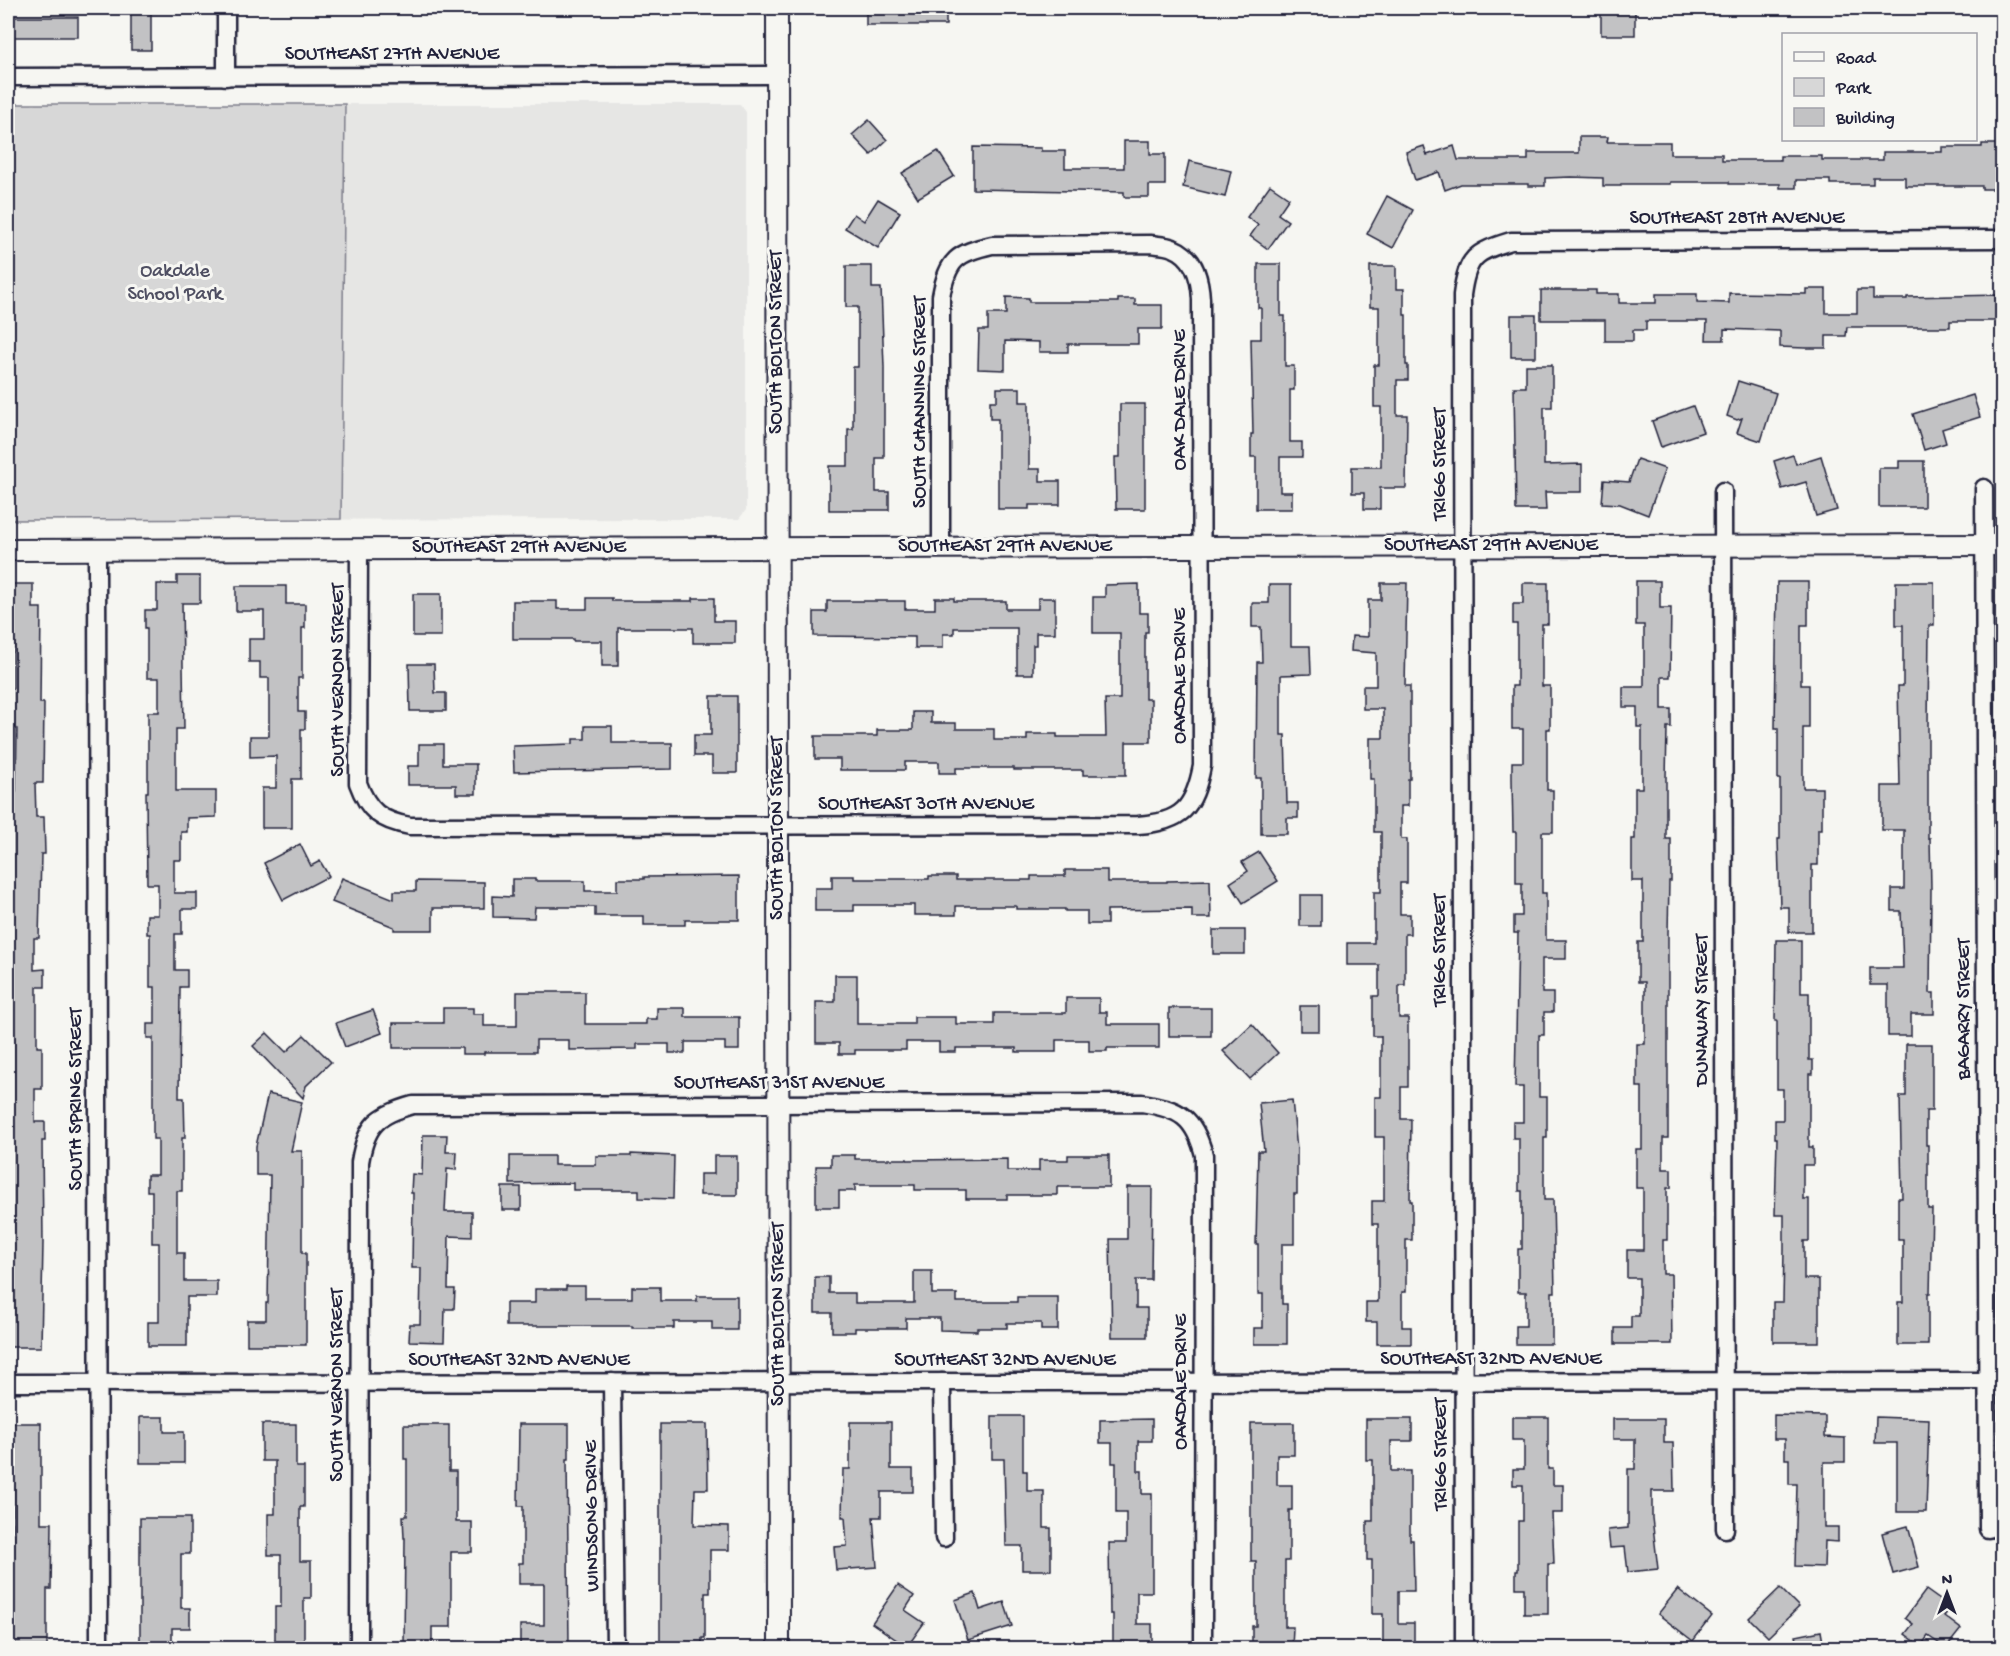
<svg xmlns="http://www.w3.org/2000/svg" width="2010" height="1656" viewBox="0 0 2010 1656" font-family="'Gochi Hand',sans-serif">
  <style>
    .built { fill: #e6e6e4 }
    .green { fill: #d7d7d7; stroke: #7c7c89; stroke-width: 1.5 }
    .building { fill: #c2c2c4; stroke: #22223b; stroke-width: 1.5 }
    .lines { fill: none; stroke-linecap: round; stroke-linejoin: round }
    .minor-casing { stroke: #22223b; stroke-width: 21 }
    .tertiary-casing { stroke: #22223b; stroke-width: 24 }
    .minor { stroke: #f6f6f2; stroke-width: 16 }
    .tertiary { stroke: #f6f6f2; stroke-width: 20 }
    .labels { text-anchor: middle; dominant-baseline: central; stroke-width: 6; stroke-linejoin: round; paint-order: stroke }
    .street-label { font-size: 20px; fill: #22223b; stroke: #f6f6f2 }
    .park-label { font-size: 20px; fill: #4f4f62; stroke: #f6f6f2 }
  </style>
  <rect width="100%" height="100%" fill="#f6f6f2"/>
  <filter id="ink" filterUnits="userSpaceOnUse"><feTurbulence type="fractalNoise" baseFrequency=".0167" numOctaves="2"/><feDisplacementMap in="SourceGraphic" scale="12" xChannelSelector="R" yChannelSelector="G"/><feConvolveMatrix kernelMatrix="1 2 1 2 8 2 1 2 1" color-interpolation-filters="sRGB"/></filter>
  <g filter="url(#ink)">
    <!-- built -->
    <path class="built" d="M8,104H740L746,112V510L739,519L8,520Z"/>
    <!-- green -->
    <path class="green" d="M8,104H345L341,519L8,520Z"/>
    <!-- building -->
    <g class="building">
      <rect x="866" y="8" width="80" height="17"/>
      <rect x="1601" y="8" width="34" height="27"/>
      <rect x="131" y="12" width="20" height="38"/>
      <rect x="8" y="17" width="70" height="20"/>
      <path d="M869,120L887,140L871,155L852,135Z"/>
      <path d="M1579,137H1608L1607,142H1670V154H1722V160H1780V156H1822V160H1883V152H1942V147H1982V144H2002V189H1982V186H1905V177H1873V184H1830V180H1796V188H1780V184H1729V182H1670V184H1621V186H1603V178L1571,177L1545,178V186H1528V184H1461L1445,190L1439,172L1415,180L1406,152L1424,146L1427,155L1454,146L1458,160H1528V153H1579Z"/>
      <path d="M1124,141H1150V154H1165V185H1149V197H1124V192L973,189V147L1041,148V151H1065V168H1124Z"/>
      <path d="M938,151L954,176L918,198L902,173Z"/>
      <path d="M1189,161L1231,171L1225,197L1183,187Z"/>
      <path d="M1270,185L1289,198L1278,214L1288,221L1268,249L1250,236L1258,225L1247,217Z"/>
      <path d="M1387,196L1413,210L1393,248L1367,234Z"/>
      <path d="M878,199L900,212L878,248L845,228L854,214L864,221Z"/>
      <path d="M1258,264H1281V316H1285V366H1294V390H1290V442H1302V457H1280V492H1292V509H1256V457H1251V434H1253L1251,339H1261V308H1258Z"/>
      <path d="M846,266H872V288H881L884,367V458H876V492H889V510H829V466H848V429H853V367H858V307H846Z"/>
      <path d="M1370,266H1396V289H1404V315H1406V365H1408V380H1397V415H1407L1406,488H1380V509H1364V493H1352V467H1381V407H1374V365H1379V307H1370Z"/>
      <path d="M1806,289H1826V313H1857V290H1873V299H1907V297L2000,295V321H1950V327H1847L1846,336H1826V348H1805L1780,347V331L1724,329V340H1706L1707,321H1646V330H1633V341H1605V320H1541V290H1596V294H1619V303H1656V294H1697V302L1729,303V293L1806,294Z"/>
      <path d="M1006,297L1029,298V302H1118V299H1135V305H1162V329H1138V344H1068V352H1039V342L1005,341V370L978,369L979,330H988V314H1006Z"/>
      <rect x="1511" y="315" width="25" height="42"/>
      <path d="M1526,365H1552V407H1544V465L1582,464V492H1545L1546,510H1516L1514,387H1526Z"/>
      <path d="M1738,381L1776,393L1761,441L1737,433L1742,418L1737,420L1727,416Z"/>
      <path d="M997,388H1020V402H1029V469H1040V481H1060V505H1029V509H998V419H990V401H997Z"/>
      <path d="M1973,395L1980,417L1942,429L1946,443L1924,450L1913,414Z"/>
      <path d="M1120,404H1145V509H1116L1115,457H1120Z"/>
      <path d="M1693,406L1703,432L1661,447L1652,421Z"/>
      <path d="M1793,455L1796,464L1821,456L1837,510L1816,516L1806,482L1782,489L1774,461Z"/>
      <path d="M1637,459L1665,469L1648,515L1620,504L1602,503L1604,480L1629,482Z"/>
      <path d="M1899,461H1924V507H1879V468H1899Z"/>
      <path d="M177,576H200V603H182L184,729H176V791H216V817L187,818V832H181V860H174V893H197V909H182V934H175V970H187V987H180L179,1098H184L185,1138H182V1191H177V1253H184V1281H217V1297H187V1346H148V1322H159V1243H152V1191H147V1175H158V1139H153V1038H147V1024H155V987H150V934H147V915H158V884H147L146,792H148V712H159V678H147V628H145V610H157V584H177Z"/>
      <path d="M1636,581H1660V608H1671L1670,677H1662V709H1671V727H1667L1666,779V839H1671V881H1669L1668,933V1138H1663V1169H1671V1188H1667V1240H1663V1274H1671L1672,1344H1615V1328H1631V1316H1639V1278H1627V1250H1643V1188H1636V1149H1642V1087H1637V1044H1645V982H1638V942H1643V881H1632V839H1635V788H1642V727H1637V707H1623V687H1644V625H1636Z"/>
      <path d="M1777,582H1808V625H1801V685H1809V728H1803V788H1822V829H1818V865H1812V932H1789V907H1780L1778,839H1780V779H1778V728H1775Z"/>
      <path d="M1896,582H1934V625H1929L1928,726V838H1930L1931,889L1930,993H1934V1014H1911V1036H1888V985H1870V968H1903L1901,911H1892V889H1904V830H1882V786H1900L1898,686H1903V625H1896Z"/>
      <path d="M1381,583H1407L1405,686H1410V779H1408V806H1401V839H1407V883H1400V914H1410V934H1405V985H1399V1018H1408V1087H1401V1119H1411L1410,1201H1412V1240H1406V1292H1402V1327H1411V1344H1377V1322H1366V1302H1378V1224H1372V1201H1384V1137H1375V1097H1381V1036H1373V996H1379V965H1347V943H1374V892H1381V832H1374V779H1370V738H1383V709H1363V686H1376V653L1351,651L1352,636L1368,637V600H1381Z"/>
      <path d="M1523,583H1548V624H1542V686H1550V729H1547V790H1553V832H1542V893H1546V940H1566V959H1542V993H1553V1012H1544V1035H1539V1097H1547V1138H1544V1200H1553L1555,1292H1552V1344H1516V1326H1526V1292H1518V1249H1522V1191H1519V1138H1513V1122H1523V1087H1515L1518,933H1514V916H1522V883H1516V832H1513L1512,779V762H1523V729H1512V686H1517V624H1513V604H1523Z"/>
      <path d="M8,584H33V608H41L40,703H44L43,783H35L36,817H44L45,854H41L39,938H34V970L45,969V987H37V1047H42V1089H35V1122H45V1141H42L43,1243L41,1347H8V996H9L8,918H14V884H8V842H10L8,791H16L17,729H8V688H13V625H8Z"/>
      <path d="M1139,584V613H1148V632H1145V699H1151V742H1126V775H1083V770H1014V768H956V773H939V762H905V770H840V759H815V736H877V730H913V712H931V723H956V729H994V740H1027V734H1057V737H1106L1105,699H1120V633H1093V597H1105V585Z"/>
      <path d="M1269,585H1291V646H1310L1311,674L1281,675V735H1285L1287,803H1298V818H1287V834H1261V778H1256L1257,662H1262L1261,627H1252V603H1269Z"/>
      <path d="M236,586H286V604H305V628H302V678H298V712H305V729H301V779H292V828H262V788H276V756L250,757V736H269V678H260V662H249V639H264V611H236Z"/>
      <rect x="413" y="594" width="28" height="42"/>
      <path d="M587,598H612V601H693V598H714V621H735V643H693V628H618V666H602V641H573V639H513V601H557V609H587Z"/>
      <path d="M935,598H954V601H1006V609H1038V598H1055V633H1036V645H1033V674H1017V628H954V634H943V648H915V637L814,636V612H827V601H905V609H935Z"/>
      <path d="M409,664H434L435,693H446V711H410Z"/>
      <path d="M711,696H737V773H712V756H694V735H711Z"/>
      <path d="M585,726H612V743H672V769L514,772L513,746L573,744V739H585Z"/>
      <path d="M419,744H443V764H476V794H456V785H408V766H419Z"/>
      <path d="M300,844L311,866L320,861L329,876L283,900L264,863Z"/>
      <path d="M1259,852L1278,881L1243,903L1230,883L1248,871L1242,862Z"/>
      <path d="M1065,870H1107V882H1167V881L1210,880L1211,918H1192V909L1107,910V924H1087V911H1065V909H1016V906H956V915H914V905H854V911H815V888H832V876H854V879H929V876H956V880H1031V876H1065Z"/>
      <path d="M739,876V920H685V925H644V916H595V907H535L534,918L493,917V896L512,897V879H535V881H585V891H617V879H644V877Z"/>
      <path d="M342,878L394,899V891H416V881L484,882V908H433V930H394V927L332,902Z"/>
      <rect x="1300" y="895" width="21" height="31"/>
      <rect x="1213" y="930" width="32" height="24"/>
      <path d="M1776,940H1801V993H1809V1060H1813V1074H1809V1147H1813V1165H1803V1199H1809V1241H1804V1279H1819V1342H1773V1302H1783L1784,1250V1215H1775L1777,1138H1775V1120H1783V1089H1777V1021H1775Z"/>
      <path d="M835,975H857V1024H914V1017H956V1024H994V1013H1066V998H1099V1012H1107V1024H1159V1048H1107V1051H1089V1040H1056V1052H1016V1048H956V1052H939V1042H906V1050H855V1054H839V1043H816V1002H835Z"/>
      <path d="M517,992H585V1024H646V1019H657V1008H685V1017H739V1050H725V1042H685V1053H669V1044H637V1049L569,1050V1040H536V1052H484V1054H462V1048H393V1023H443V1008H473V1014H484V1026H517Z"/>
      <rect x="1300" y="1006" width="19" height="25"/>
      <rect x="1169" y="1008" width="42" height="28"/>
      <path d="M373,1010L382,1033L345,1047L336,1023Z"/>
      <path d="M1252,1024L1278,1053L1250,1079L1223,1051Z"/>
      <path d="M267,1033L286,1052L304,1035L331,1062L306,1086L303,1098L253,1046Z"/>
      <path d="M1906,1044H1932V1111H1926V1145H1928V1209H1932L1930,1293H1928V1345H1898V1302H1903V1240H1898V1198H1902L1900,1096H1906Z"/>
      <path d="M268,1094L302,1102L291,1151H302V1253H306V1345H247V1320H266V1303H268L270,1175H256V1146Z"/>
      <path d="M1292,1100L1297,1150V1194H1294V1244H1282V1304H1287V1344H1254V1328H1263V1294H1258V1244H1256L1258,1151H1264L1259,1103Z"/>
      <path d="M423,1135H447L446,1152H457L456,1170L447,1169L445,1212H472V1237L449,1236L448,1289H455L454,1309H445L444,1342L409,1341L410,1324H420L421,1268H412L413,1193H411L412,1174L422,1175Z"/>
      <path d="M631,1154L674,1156L673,1199L639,1198V1190H573V1183L510,1184V1156H554V1165H596V1156H631Z"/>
      <path d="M831,1155H855V1159H907V1160L1007,1159V1171H1039V1160H1068V1155H1109V1187H1057V1195H1007V1199H966V1190H915V1185H855V1191H839V1207H816V1166H831Z"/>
      <path d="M714,1156H737V1195H700V1174H714Z"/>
      <rect x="502" y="1187" width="19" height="23"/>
      <path d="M1127,1187H1152L1151,1280H1136V1308H1147V1337H1112L1110,1239H1127Z"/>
      <path d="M914,1271H932V1294H957V1302H1017V1297H1058V1330H1041V1323H1007V1328H977V1331L940,1330V1318H906V1328H855V1332H832V1313H815V1277H829V1293H855V1303H914Z"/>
      <path d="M566,1286H585V1298H632V1287H660V1301H697V1296H737V1330H712V1322H674V1328H632V1326H506V1303H535V1289H566Z"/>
      <path d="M1774,1415L1825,1416V1437L1845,1438V1462H1824V1527H1838V1542L1825,1541L1824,1567L1795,1566L1797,1484H1789V1459H1785V1439H1774Z"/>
      <path d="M992,1416H1023V1471H1027V1491H1044V1528H1051V1570H1022V1546H1006L1004,1459H992Z"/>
      <path d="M140,1417H164V1432H184V1463H140Z"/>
      <path d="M1512,1417H1548V1469H1553V1485H1563V1513H1552L1554,1564H1548V1614H1524V1588H1516V1571H1518V1521H1523V1485H1513V1469H1524V1440H1512Z"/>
      <path d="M1876,1417L1929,1419L1926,1512H1897V1443H1875Z"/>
      <path d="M1152,1419V1441H1138V1471H1142V1494H1152V1592H1137V1624H1152V1648H1113V1614H1110L1109,1543H1126V1513H1116V1463H1112V1443H1100V1420Z"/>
      <path d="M1366,1419H1412V1441H1391V1471H1410V1540H1413L1414,1591H1398V1623H1414V1648H1383V1614H1372V1560H1367V1521H1373V1460H1366Z"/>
      <path d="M1613,1419H1664V1443H1673L1674,1491H1652V1518L1658,1569L1628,1572L1625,1547L1610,1548L1608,1530L1628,1528V1469H1635V1439H1613Z"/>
      <path d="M850,1422H891V1469H913V1492H881V1517H873L877,1567L836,1570L834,1547L847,1546L845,1517H842L843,1469H850Z"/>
      <path d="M8,1423H41V1523H52L51,1589H47V1648H14L13,1481H8Z"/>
      <path d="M1251,1423H1294V1455H1277V1485H1292V1510H1289V1561H1285V1627H1293L1292,1648H1252V1626H1256V1561H1251Z"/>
      <path d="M262,1424H296V1467H304V1507H300V1561H311V1598H304V1647H275V1607H281V1555H268V1514H275V1461H262Z"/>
      <path d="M519,1424H569V1459H567L569,1645H520V1625H544V1584H519V1563H523V1506H518Z"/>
      <path d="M660,1424H707L708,1489H695L694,1525L729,1526V1550H710V1593H705V1638H702V1648H660Z"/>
      <path d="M404,1425H449V1471H456V1522H472V1552H451V1627H432V1647H404L405,1538H404L403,1516H407V1459H404Z"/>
      <path d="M140,1518H190V1554H181V1608H190V1628H172V1646H140Z"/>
      <path d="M1908,1526L1919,1567L1893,1574L1882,1533Z"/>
      <path d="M898,1585L914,1596L905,1610L924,1623L907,1647L872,1623Z"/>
      <path d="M1780,1588L1799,1607L1768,1637L1749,1618Z"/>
      <path d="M1678,1589L1712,1616L1693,1641L1658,1614Z"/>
      <path d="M1926,1590L1951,1608L1944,1616L1961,1629L1946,1648L1928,1636L1921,1646L1905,1634L1913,1624L1905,1618Z"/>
      <path d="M975,1593L980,1610L1004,1602L1012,1626L968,1640L955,1600Z"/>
      <path d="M1821,1631L1824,1648H1799L1796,1636Z"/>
    </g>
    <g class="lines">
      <defs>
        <g id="minor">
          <path d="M226,8V77"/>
          <path d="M8,77L777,75"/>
          <path d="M1984,488L1988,1529"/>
          <path d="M1723,491L1725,1529"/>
          <path d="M359,549L358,783C368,811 381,821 410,826L1138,825C1182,822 1194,808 1202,766L1201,299C1200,278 1194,256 1173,248C1166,245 1157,245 1150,244L992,245C957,253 948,259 941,296V547"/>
          <path d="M97,550L99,1648"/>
          <path d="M612,1382L615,1648"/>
          <path d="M942,1382L944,1538"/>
          <path d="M8,1383L2002,1381"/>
          <path d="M359,1648L360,1162C366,1125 377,1115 413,1105L1142,1103C1180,1109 1194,1117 1204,1155L1203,1648"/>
          <path d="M1464,1648L1462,295C1467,257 1475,252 1511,241L2002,239"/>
        </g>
        <g id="tertiary">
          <path d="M777,8L779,1648"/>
          <path d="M8,550L2002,545"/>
        </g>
      </defs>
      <!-- minor casing -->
      <use href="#minor" class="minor-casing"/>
      <!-- tertiary casing -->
      <use href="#tertiary" class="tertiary-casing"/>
      <!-- minor -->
      <use href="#minor" class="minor"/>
      <!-- tertiary -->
      <use href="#tertiary" class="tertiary"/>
    </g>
  </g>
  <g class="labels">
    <!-- street labels -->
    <g class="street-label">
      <text x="392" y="55">SOUTHEAST 27TH AVENUE</text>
      <text x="1737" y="219">SOUTHEAST 28TH AVENUE</text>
      <text transform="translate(777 342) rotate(-90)">SOUTH BOLTON STREET</text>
      <text transform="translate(1181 400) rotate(-90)">OAK DALE DRIVE</text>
      <text transform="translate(921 402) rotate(-90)">SOUTH CHANNING STREET</text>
      <text transform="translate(1441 464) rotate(-90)">TRIGG STREET</text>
      <text x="1491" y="546">SOUTHEAST 29TH AVENUE</text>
      <text x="1005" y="547">SOUTHEAST 29TH AVENUE</text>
      <text x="519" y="548">SOUTHEAST 29TH AVENUE</text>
      <text transform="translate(1181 676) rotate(-90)">OAKDALE DRIVE</text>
      <text transform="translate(339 680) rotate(-90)">SOUTH VERNON STREET</text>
      <text x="926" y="805">SOUTHEAST 30TH AVENUE</text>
      <text transform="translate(778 828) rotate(-90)">SOUTH BOLTON STREET</text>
      <text transform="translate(1441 950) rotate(-90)">TRIGG STREET</text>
      <text transform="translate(1965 1009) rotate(-90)">BAGARRY STREET</text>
      <text transform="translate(1703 1010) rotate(-90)">DUNAWAY STREET</text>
      <text x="779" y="1084">SOUTHEAST 31ST AVENUE</text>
      <text transform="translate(77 1099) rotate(-90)">SOUTH SPRING STREET</text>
      <text transform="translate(779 1314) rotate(-90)">SOUTH BOLTON STREET</text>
      <text x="1491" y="1360">SOUTHEAST 32ND AVENUE</text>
      <text x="519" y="1361">SOUTHEAST 32ND AVENUE</text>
      <text x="1005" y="1361">SOUTHEAST 32ND AVENUE</text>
      <text transform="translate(1182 1382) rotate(-90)">OAKDALE DRIVE</text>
      <text transform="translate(338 1385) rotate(-90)">SOUTH VERNON STREET</text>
      <text transform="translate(1442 1454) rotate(-90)">TRIGG STREET</text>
      <text transform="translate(593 1516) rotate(-91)">WINDSONG DRIVE</text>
    </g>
    <!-- park labels -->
    <g class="park-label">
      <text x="175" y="272">Oakdale<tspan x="175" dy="23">School Park</tspan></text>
    </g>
  </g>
  <!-- margin -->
  <rect width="2010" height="1656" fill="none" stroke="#f6f6f2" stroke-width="30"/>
  <rect x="15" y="15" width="1980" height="1626" fill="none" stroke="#22223b" stroke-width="2" filter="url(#ink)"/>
  <!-- legend -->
  <rect x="1782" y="33" width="195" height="108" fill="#f6f6f2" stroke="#a1a1a9" stroke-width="1.5"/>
  <rect x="1794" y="52" width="30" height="9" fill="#f6f6f2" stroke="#a1a1a9" stroke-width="1.5"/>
  <text x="1836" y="63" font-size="18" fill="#22223b">Road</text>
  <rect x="1794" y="78" width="30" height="18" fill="#d7d7d7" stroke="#a1a1a9" stroke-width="1.5"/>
  <text x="1836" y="93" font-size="18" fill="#22223b">Park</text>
  <rect x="1794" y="108" width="30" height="18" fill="#c2c2c4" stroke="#a1a1a9" stroke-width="1.5"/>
  <text x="1836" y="123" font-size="18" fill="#22223b">Building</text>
  <!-- north arrow -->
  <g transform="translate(1947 1593)" stroke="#f6f6f2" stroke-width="4.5" paint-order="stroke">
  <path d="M0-4.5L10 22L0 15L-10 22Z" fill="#22223b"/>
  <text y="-9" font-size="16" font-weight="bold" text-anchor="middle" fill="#22223b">N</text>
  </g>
</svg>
